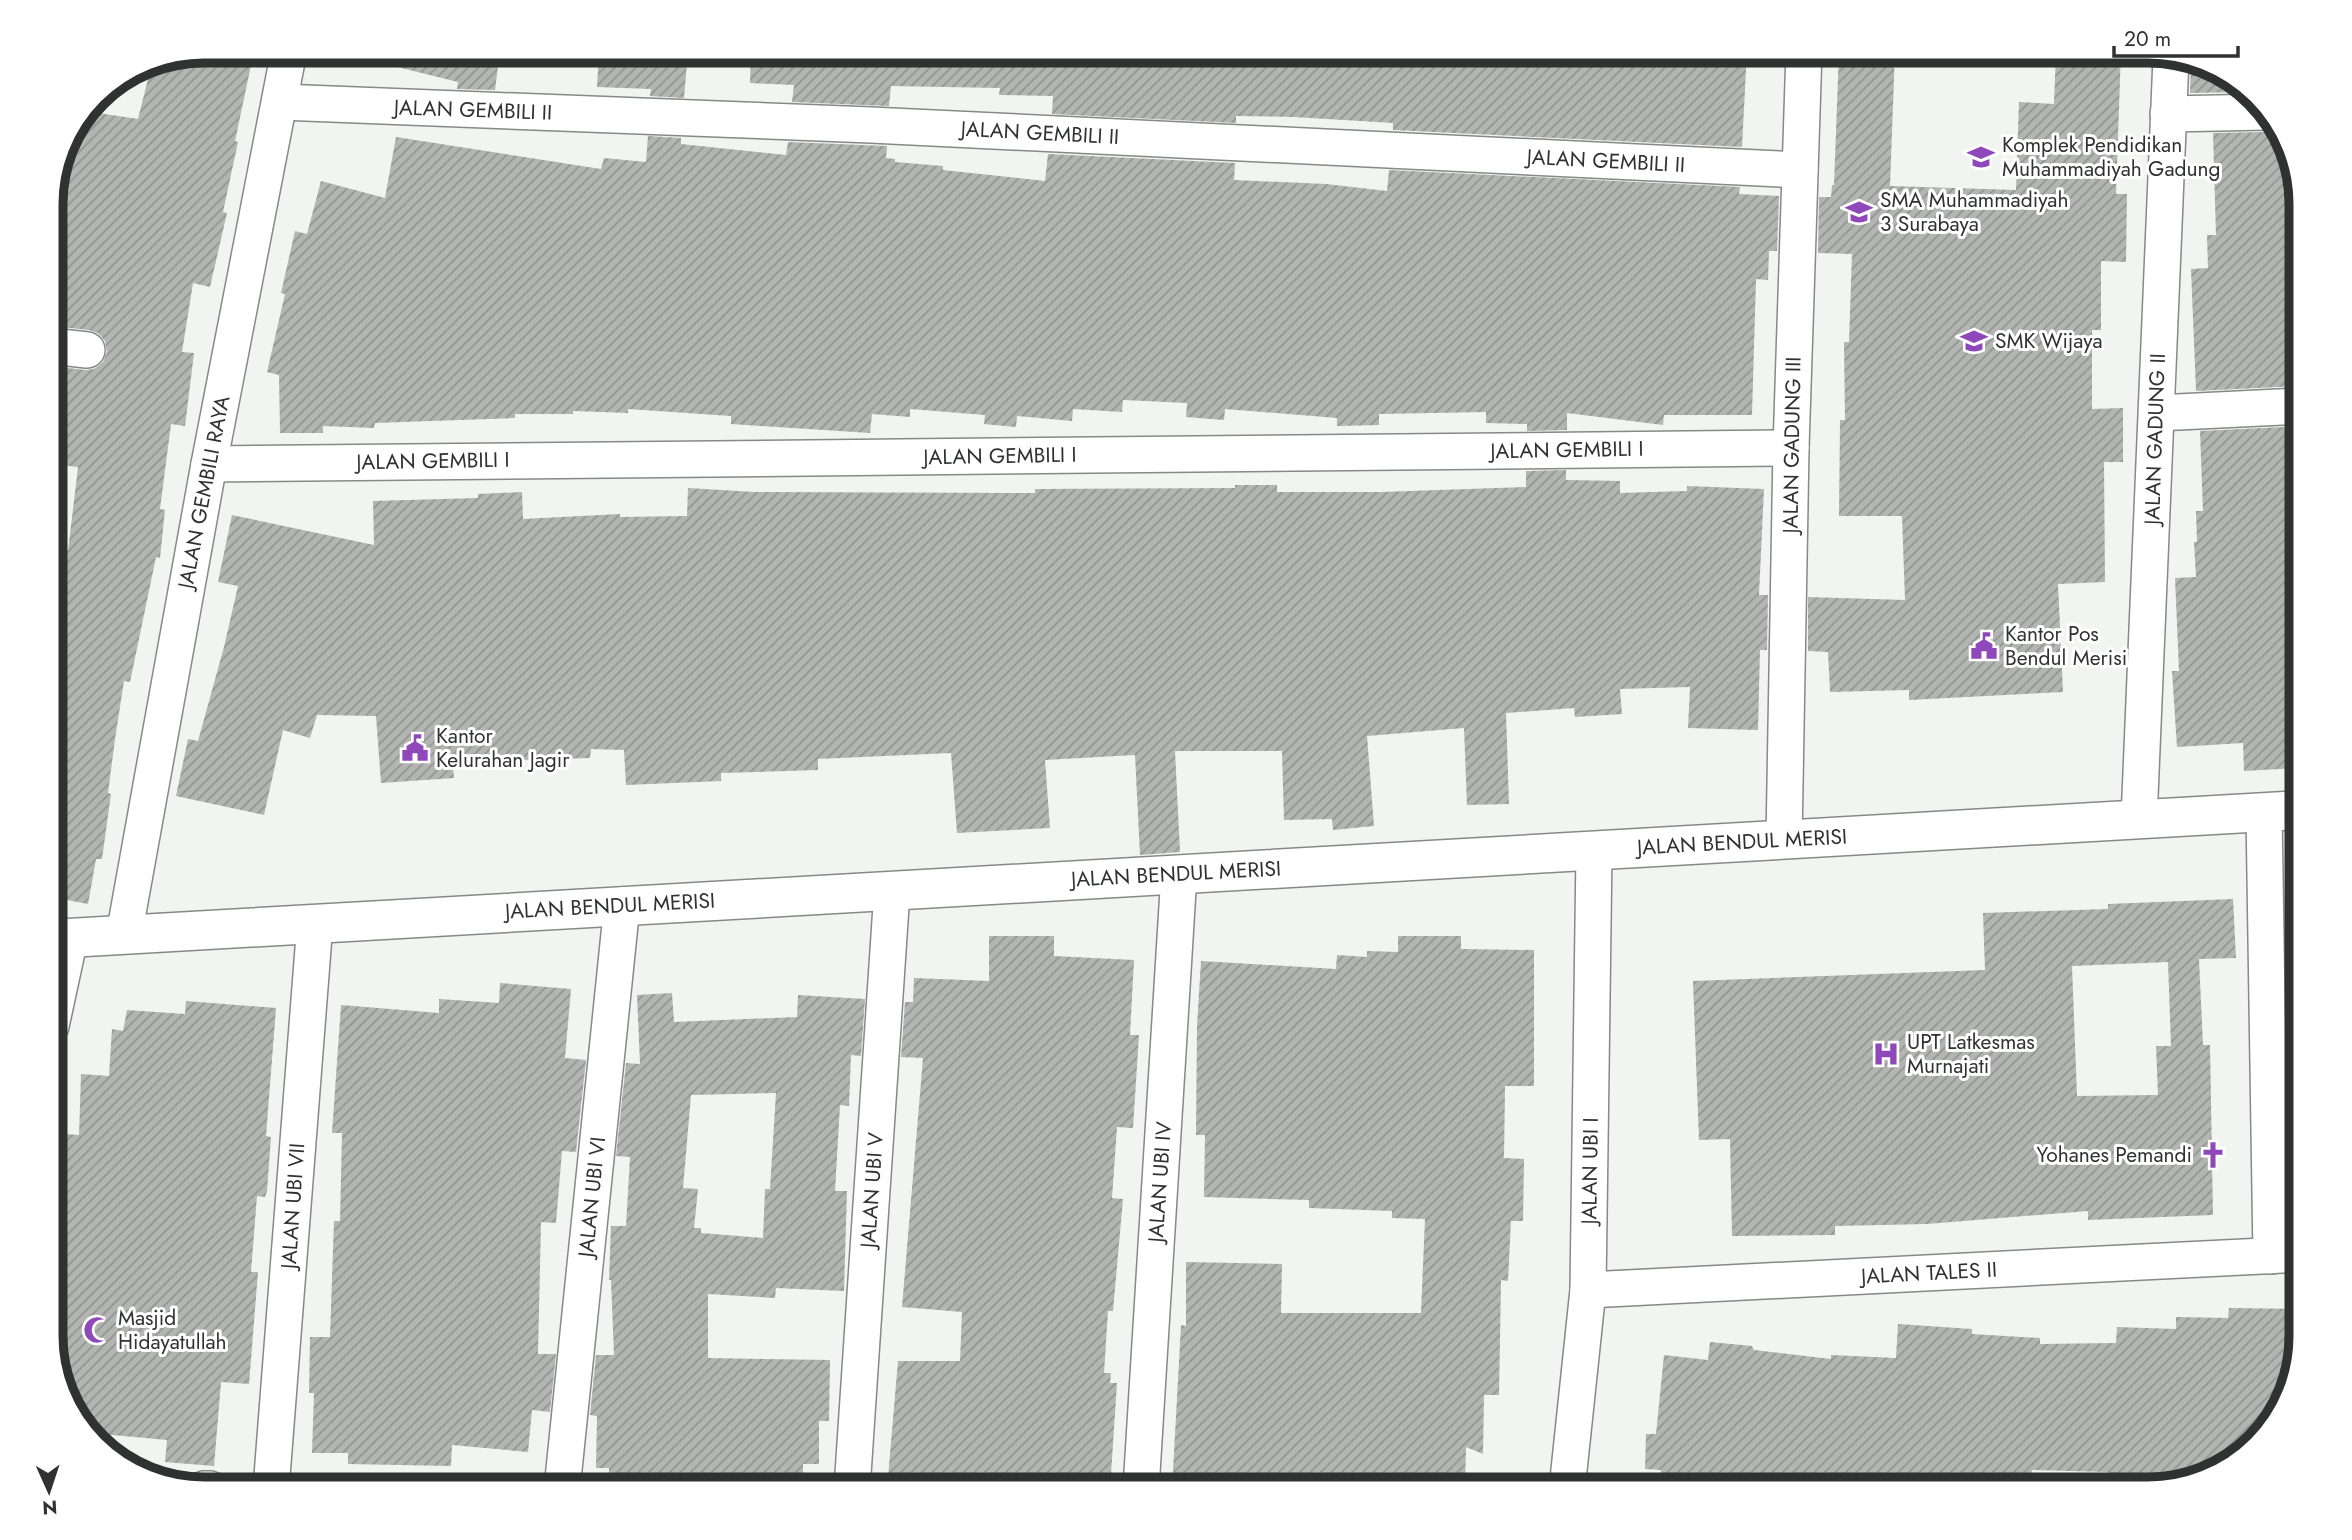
<svg xmlns="http://www.w3.org/2000/svg" width="2352" height="1540" viewBox="0 0 2352 1540" font-family="Jost,sans-serif">
  <style>
    .building { fill: url(#building-hatch); fill-rule: evenodd }
    .lines { fill: none; stroke-linecap: round; stroke-linejoin: round }
    .minor-casing { stroke: #868987; stroke-width: 38 }
    .tertiary-casing { stroke: #868987; stroke-width: 41 }
    .minor { stroke: #fff; stroke-width: 35 }
    .tertiary { stroke: #fff; stroke-width: 38 }
    .labels { text-anchor: middle; dominant-baseline: central; stroke-width: 6; stroke-linejoin: round; paint-order: stroke }
    .street-label { font-size: 21px; fill: #303231; stroke: #fff }
    .poi-label { font-size: 21px; fill: #303231; stroke: #fff; text-anchor: start }
    .rim { fill: none; stroke: #303231; stroke-width: 9 }
  </style>
  <defs>
    <pattern id="building-hatch" width="6" height="6" patternUnits="userSpaceOnUse" patternTransform="scale(1.75)"><rect width="6" height="6" fill="#b3b5b3"/><path d="M-1 1l2-2M0 6l6-6M5 7l2-2" fill="none" stroke="#929492"/></pattern>
  </defs>
  <rect width="100%" height="100%" fill="#f1f4f1"/>
  <!-- building -->
  <g class="building">
    <path d="M204,51H254L235,141L238,142L223,212L227,213L210,287L193,283L182,352L194,353L185,426L171,424L160,509L165,510L160,558L156,557L130,682L124,681L115,739L108,793L111,794L102,859H96L88,904L51,897V548L68,551L78,467L51,464V366L85,370L94,369L103,362L107,352L105,341L98,333L89,330L51,326V195L66,137L85,111L138,119L151,67L169,72L172,57Z"/>
    <path d="M382,51H500L495,90L457,89L458,82L381,63Z"/>
    <path d="M599,51H688L684,98L650,96L651,89L597,87Z"/>
    <path d="M751,51H1747L1742,147L1393,130V123L1294,117L1236,116V123L1052,114L1053,96L999,95L1000,88L891,86L889,106L792,102L794,85L750,83Z"/>
    <path d="M1839,51H1895L1890,186L2016,190L2019,102L2054,104L2056,51H2121L2116,194H2127L2126,262L2101,261V330H2092V409L2123,408V462H2104L2105,582L2058,584L2063,692L1909,700V690L1830,692L1828,652L1808,651V597L1905,600L1902,516H1839L1840,420H1845L1844,342H1849L1852,254L1818,253L1819,197H1831L1832,185H1834Z"/>
    <path d="M2191,64L2233,76L2247,92L2190,93Z"/>
    <path d="M2279,126L2301,204V212H2293L2297,331H2301V386L2196,391L2191,269L2208,268L2207,235H2216L2213,133L2266,132Z"/>
    <path d="M648,136L681,138V144L786,155L788,142L887,146L886,158L895,159V162L943,166V170L1045,181L1048,154L1235,163L1234,180L1326,184L1387,191L1389,170L1740,187L1739,194L1779,196L1777,251H1769L1768,280L1756,279L1752,415H1664L1663,425L1567,413V430L1527,431V424L1486,423V412L1379,414V425L1337,426V418L1225,409L1224,420L1186,417L1187,403L1123,400L1122,412L1073,409L1072,421L1017,416L1016,427L984,424L985,415L910,409V417L872,414L870,433L731,424V416L628,409V413L573,411V414H515V418L375,423L374,428L323,426V433H280L279,375L267,372L285,294L281,293L295,231L307,234L321,181L385,198L396,137L601,169L604,158L646,162Z"/>
    <path d="M2301,426V707L2294,708L2297,768L2244,771L2243,743L2177,747L2172,671H2179L2175,578L2196,577L2194,542H2197L2196,511H2203L2200,431Z"/>
    <path d="M1566,470V480L1620,481V493L1687,491V486L1764,489L1759,595H1768L1767,650H1760L1758,730L1688,728L1690,687L1620,689L1622,714L1575,717L1574,708L1506,713L1509,804L1467,805L1464,728L1367,736L1374,826L1333,830L1332,819L1284,820L1282,751H1175L1180,852L1140,855L1135,755L1045,760L1050,828L957,833L951,753L818,759V770L721,773V781L626,785L624,750L591,749L590,758L495,761V766L453,767L454,778L381,783L376,716L317,715L310,738L283,730L264,815L176,796L188,739L198,741L224,647L238,586L218,582L232,515L374,545L373,501L478,498V494L522,492L523,519L620,514V517L687,516L688,488L754,492L1035,493V489L1235,488V485H1277V492H1381L1526,487V471Z"/>
    <path d="M2233,899L2236,958L2199,959L2203,1045H2210L2213,1215L2088,1220V1211L1927,1224L1835,1226V1235L1732,1236L1730,1139L1699,1140L1693,981L1985,970L1983,913L2108,909V904ZM2168,962L2171,1046H2156L2158,1095L2077,1096L2072,966Z"/>
    <path d="M989,936H1054V956L1134,960L1130,1035H1139L1133,1128L1117,1127L1112,1198L1123,1199L1113,1311H1108L1104,1373H1111L1110,1383H1117L1110,1489H887L898,1361H960L962,1312L902,1307L923,1058L901,1057L905,1002H913L914,978L989,981Z"/>
    <path d="M1398,936H1461V949L1534,950V1086H1505L1504,1158L1524,1159L1523,1221H1511L1508,1281L1501,1280L1499,1395H1484L1483,1454L1466,1447L1465,1489H1172L1181,1325L1186,1326V1262L1282,1264L1281,1313H1421L1425,1219L1392,1218V1211L1309,1208V1200L1204,1197L1205,1135H1196L1197,1026L1201,961L1336,969L1337,955L1367,957V951L1398,952Z"/>
    <path d="M500,983L571,989L565,1058L586,1060L576,1152L562,1151L556,1223L541,1222L538,1354H556L550,1412L532,1410L528,1452L452,1445L451,1466L348,1464V1453H312L314,1393H309L310,1337H330L334,1221H340L342,1133H332L341,1005L439,1013V999L499,1003Z"/>
    <path d="M672,993L674,1022L797,1017L798,995L865,999L861,1056L851,1055L849,1106L840,1105L835,1191H847L844,1291L776,1288L775,1298L708,1294V1358L830,1360L829,1421H819V1464H803V1489H609V1468H596L597,1416L590,1415L596,1355H614L611,1280H609L611,1226H626L630,1157L616,1156L626,1063L640,1064L637,995ZM776,1093L770,1189H765L763,1238L701,1233V1228H694L698,1189L683,1188L691,1095Z"/>
    <path d="M186,1001L276,1008L266,1136L271,1137L267,1191L265,1197L257,1196L251,1272H258L249,1384L221,1382L214,1466L165,1462L167,1440L90,1433L72,1413L51,1345V1226L55,1180L51,1179V1172L54,1133L79,1135L81,1074L109,1076L112,1029L123,1031L127,1010L185,1014Z"/>
    <path d="M2229,1308L2301,1309V1336L2276,1421L2224,1469L2160,1486L2108,1484V1472L2032,1470L2031,1478H2026L2025,1489H1660L1661,1470L1645,1469L1646,1434H1656L1664,1355L1708,1360L1710,1342L1752,1346L1754,1350L1831,1359V1355L1896,1358L1898,1324L1972,1329V1334L2040,1338V1344L2116,1343L2117,1327L2176,1329V1317L2228,1318Z"/>
  </g>
  <g class="lines">
    <defs>
      <g id="minor">
        <path d="M280,102L871,125L1800,170"/>
        <path d="M2168,114L2266,112"/>
        <path d="M51,346L87,350"/>
        <path d="M2157,413L2301,406"/>
        <path d="M209,464L1791,448"/>
        <path d="M2264,812L2271,1256"/>
        <path d="M2139,820L2171,58"/>
        <path d="M1784,840L1791,448L1804,51"/>
        <path d="M124,935L209,464L289,51"/>
        <path d="M51,1026L70,938"/>
        <path d="M1588,1290L2301,1254"/>
        <path d="M204,1489H210"/>
        <path d="M271,1489L315,923"/>
        <path d="M562,1489L622,905"/>
        <path d="M852,1489L892,891"/>
        <path d="M1141,1489L1179,874"/>
        <path d="M1567,1489L1588,1290L1594,851"/>
      </g>
      <path id="tertiary" d="M51,939L2301,810"/>
    </defs>
    <!-- minor casing -->
    <use href="#minor" class="minor-casing"/>
    <!-- tertiary casing -->
    <use href="#tertiary" class="tertiary-casing"/>
    <!-- minor -->
    <use href="#minor" class="minor"/>
    <!-- tertiary -->
    <use href="#tertiary" class="tertiary"/>
  </g>
  <!-- icons -->
  <defs>
    <symbol id="school-bare" viewBox="-9 -9 18 18"><path d="M0-5L7-2L0 1L-7-2ZM-4 1L0 2.5L4 1V4Q0 6-4 4Z" fill="#8f48ba" stroke="#fff" stroke-width="2.5" paint-order="stroke"/></symbol>
    <symbol id="civic-bare" viewBox="-9 -9 18 18"><path d="M-.6-6.5H3V-4.5H.6V-3L4-1V1h2V6H-6V1h2V-1L-.6-3ZM-1.2 2.5V6h2.4V2.5Z" fill="#8f48ba" stroke="#fff" stroke-width="2.5" paint-order="stroke"/></symbol>
    <symbol id="hospital-bare" viewBox="-9 -9 18 18"><path d="M-5-5h3v3.5h4V-5h3V5h-3V1.5h-4V5h-3Z" fill="#8f48ba" stroke="#fff" stroke-width="2.5" paint-order="stroke"/></symbol>
    <symbol id="church-bare" viewBox="-9 -9 18 18"><path d="M-1.2-6h2.4v3.5h3.3v2.4h-3.3V6h-2.4V-.1h-3.3v-2.4h3.3Z" fill="#8f48ba" stroke="#fff" stroke-width="2.5" paint-order="stroke"/></symbol>
    <symbol id="mosque-bare" viewBox="-9 -9 18 18"><path d="M3.5-4.9A6 6 0 1 0 3.5 4.9A5 5 0 1 1 3.5-4.9Z" fill="#8f48ba" stroke="#fff" stroke-width="2.5" paint-order="stroke"/></symbol>
  </defs>
  <g fill-rule="evenodd">
    <use href="#school-bare" x="1962" y="138" width="38" height="38"/>
    <use href="#school-bare" x="1840" y="193" width="38" height="38"/>
    <use href="#school-bare" x="1955" y="322" width="38" height="38"/>
    <use href="#civic-bare" x="1965" y="627" width="38" height="38"/>
    <use href="#civic-bare" x="396" y="729" width="38" height="38"/>
    <use href="#hospital-bare" x="1867" y="1035" width="38" height="38"/>
    <use href="#church-bare" x="2194" y="1136" width="38" height="38"/>
    <use href="#mosque-bare" x="78" y="1311" width="38" height="38"/>
  </g>
  <g class="labels">
    <!-- street labels -->
    <g class="street-label">
      <text transform="translate(473 110) rotate(2)">JALAN GEMBILI II</text>
      <text transform="translate(1040 133) rotate(3)">JALAN GEMBILI II</text>
      <text transform="translate(1606 161) rotate(3)">JALAN GEMBILI II</text>
      <text transform="translate(2155 439) rotate(-88)">JALAN GADUNG II</text>
      <text transform="translate(1792 445) rotate(-89)">JALAN GADUNG III</text>
      <text transform="translate(1567 450) rotate(-1)">JALAN GEMBILI I</text>
      <text transform="translate(1000 456) rotate(-1)">JALAN GEMBILI I</text>
      <text transform="translate(433 461) rotate(-1)">JALAN GEMBILI I</text>
      <text transform="translate(204 492) rotate(-79)">JALAN GEMBILI RAYA</text>
      <text transform="translate(1742 842) rotate(-3)">JALAN BENDUL MERISI</text>
      <text transform="translate(1176 874) rotate(-3)">JALAN BENDUL MERISI</text>
      <text transform="translate(610 906) rotate(-3)">JALAN BENDUL MERISI</text>
      <text transform="translate(1590 1171) rotate(-89)">JALAN UBI I</text>
      <text transform="translate(1160 1182) rotate(-86)">JALAN UBI IV</text>
      <text transform="translate(872 1190) rotate(-86)">JALAN UBI V</text>
      <text transform="translate(592 1197) rotate(-84)">JALAN UBI VI</text>
      <text transform="translate(293 1206) rotate(-86)">JALAN UBI VII</text>
      <text transform="translate(1929 1273) rotate(-3)">JALAN TALES II</text>
    </g>
    <!-- poi labels -->
    <g class="poi-label">
      <text x="2002" y="145">Komplek Pendidikan<tspan x="2002" dy="24">Muhammadiyah Gadung</tspan></text>
      <text x="1880" y="200">SMA Muhammadiyah<tspan x="1880" dy="24">3 Surabaya</tspan></text>
      <text x="1995" y="341">SMK Wijaya</text>
      <text x="2005" y="634">Kantor Pos<tspan x="2005" dy="24">Bendul Merisi</tspan></text>
      <text x="436" y="736">Kantor<tspan x="436" dy="24">Kelurahan Jagir</tspan></text>
      <text x="1907" y="1042">UPT Latkesmas<tspan x="1907" dy="24">Murnajati</tspan></text>
      <text x="2192" y="1155" text-anchor="end">Yohanes Pemandi</text>
      <text x="118" y="1318">Masjid<tspan x="118" dy="24">Hidayatullah</tspan></text>
    </g>
  </g>
  <!-- crop -->
  <path d="M0 0H2352V1540H0ZM204 63H2148A141 141 0 0 1 2289 204V1336A141 141 0 0 1 2148 1477H204A141 141 0 0 1 63 1336V204A141 141 0 0 1 204 63Z" fill="#fff" fill-rule="evenodd"/>
  <path class="rim" d="M204 63H2148A141 141 0 0 1 2289 204V1336A141 141 0 0 1 2148 1477H204A141 141 0 0 1 63 1336V204A141 141 0 0 1 204 63Z"/>
  <!-- north arrow -->
  <g transform="translate(49 1491) rotate(177)" stroke="#ffffff" stroke-width="5" paint-order="stroke">
  <path d="M0-5L12 26L0 18L-12 26Z" fill="#303231"/>
  <text y="-10" font-size="19" font-weight="bold" text-anchor="middle" fill="#303231">N</text>
  </g>
  <!-- scale -->
  <path d="M2114 46v10h124v-10" fill="none" stroke="#303231" stroke-width="3.5"/>
  <text x="2124" y="46" font-size="21" fill="#303231" stroke="#ffffff" stroke-width="5" paint-order="stroke">20 m</text>
</svg>
